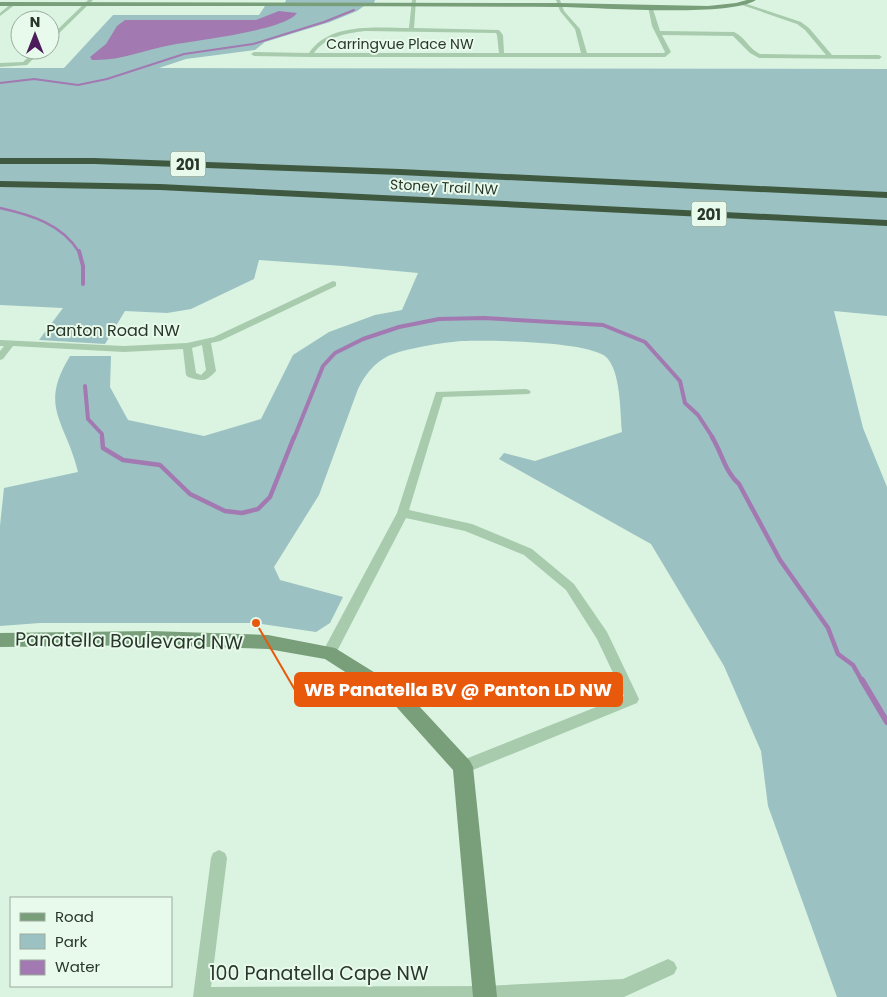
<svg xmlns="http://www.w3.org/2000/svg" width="887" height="997" viewBox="0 0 887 997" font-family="Poppins,sans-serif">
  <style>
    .green { fill: #9bc1c2 }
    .water { fill: #a279b1 }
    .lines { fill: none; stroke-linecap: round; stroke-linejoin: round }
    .stream-far4 { stroke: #a279b1; stroke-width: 2 }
    .stream-far3 { stroke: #a279b1; stroke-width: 2.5 }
    .stream-far2 { stroke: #a279b1; stroke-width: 4 }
    .stream-far1 { stroke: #a279b1; stroke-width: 4.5 }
    .stream { stroke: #a279b1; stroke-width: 6 }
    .street { fill: #a7cbac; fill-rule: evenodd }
    .secondary { fill: #789f7a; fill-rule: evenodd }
    .highway { fill: #3e593f; fill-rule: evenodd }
    .labels { text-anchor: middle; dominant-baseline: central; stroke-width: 4; stroke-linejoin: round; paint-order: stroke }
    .far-street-label { font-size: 14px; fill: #283728; stroke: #e8faec }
    .shield { fill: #e8faec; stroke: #627263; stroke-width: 1 }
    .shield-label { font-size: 15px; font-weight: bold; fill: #283728 }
    .street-label { font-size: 16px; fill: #283728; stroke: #e8faec }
    .near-street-label { font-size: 19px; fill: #283728; stroke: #e8faec }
    .leader { fill: none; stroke: #e8590c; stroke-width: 2 }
    .callout-dot { fill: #e8590c; stroke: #e8faec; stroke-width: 2 }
    .callout { fill: #e8590c; stroke: #e8590c; stroke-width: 2 }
    .callout-label { font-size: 18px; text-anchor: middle; font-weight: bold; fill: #fff }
  </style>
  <rect width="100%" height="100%" fill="#dbf3e1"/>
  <!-- green -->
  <g class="green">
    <path d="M286,0H375L374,3H285Z"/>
    <path d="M265,6H364L357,11L330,22L265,42L255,50L186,59L159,68L887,69V316L834,311L863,428L887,487V997H837L768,806L761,751L724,666L651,544L499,459L504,453L535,461L622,432C620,412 621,369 605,356C584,341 491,340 462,341C445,342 403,349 388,356C374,363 364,376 358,389L319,495L274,567L280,580L343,597L330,623L316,632L255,623H40L0,626V526L4,488L78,472C66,421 38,408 70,356H111L110,387L128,420L204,436L261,419L293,355L329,332L375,315L402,310L418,273L343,266L259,260L254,279L191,309L167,313L125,311L105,344L39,340L63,308L0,305V68H64L113,15H259Z"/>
  </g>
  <!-- water -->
  <path class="water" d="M279,11L297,13C284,31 196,40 171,45C145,50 120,61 92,60L90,57L106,44L117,26L125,20H256Z"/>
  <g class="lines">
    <!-- stream-far4 -->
    <path class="stream-far4" d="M0,83L34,79L78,85L107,79L184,54L253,44L324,22L354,10"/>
    <!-- stream-far3 -->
    <path class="stream-far3" d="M0,208C31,215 62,224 79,252"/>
    <!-- stream-far2 -->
    <g class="stream-far2">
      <path d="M79,251L83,266V284"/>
      <path d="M85,386L88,419L102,434V438"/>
      <path d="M294,438L323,366L335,353L363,339L399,327L439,319L484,318L603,325L645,342L680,381L685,403L698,415L713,438"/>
    </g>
    <!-- stream-far1 -->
    <g class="stream-far1">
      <path d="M102,437L103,448L123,460L160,465L190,494L225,511L242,513L258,509L270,497L294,437"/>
      <path d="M712,437C722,453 725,472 739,484L780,560L828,628L838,654L853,665L862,681"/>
    </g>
    <!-- stream -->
    <path class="stream" d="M862,680L887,722"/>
    <!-- street -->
    <g class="street">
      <path d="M88,0H93L50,42V37Z"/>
      <path d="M412,0H416L414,28L499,30L503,35L504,53H581L575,29L560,11L556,0H560L564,11L580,29L587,53H664L665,52L652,26L648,6L650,5L652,6L660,31L734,32C745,37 749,49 760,54L826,55L805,30L797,24L742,5L744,3L801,22L809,28L832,55H879L882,57L879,59L759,58L750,53L733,36L662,35L671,52L665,57H310L254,56L251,54L254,52L309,53C330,22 376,28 409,28ZM365,31L496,33L497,35L499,53H314C325,37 347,33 365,31Z"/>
      <path d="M12,3L16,4L0,16V13Z"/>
      <path d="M36,50H42L27,65L0,67V63L23,62Z"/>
      <path d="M333,281L336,282V286L220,341L211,343L216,371C205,383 202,381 188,377L186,375L183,349L124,352L13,346L3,359L0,360V351L4,346H0V340L124,346L187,343L214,337ZM202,345L206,370L201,375L196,373L192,348Z"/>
      <path d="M526,389L529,390L531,392L529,394L443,397L409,510L472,524L532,549L574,584L607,632L639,699L637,703L463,774L458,772L456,767L458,762L624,696L597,639L566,590L524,555L465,531L406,518L334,657L329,658L324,657L322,653L397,513L436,392Z"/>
      <path d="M219,850L225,853L227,858L211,987L485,986L623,979L668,959L674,962L677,968L674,974L624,997H193L211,858L213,853Z"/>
    </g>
    <!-- secondary -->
    <g class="secondary">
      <path d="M747,0H756C728,18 596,7 556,7C371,6 185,6 0,6V2L559,3L708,6L736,3Z"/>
      <path d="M151,631L268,635L335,648L406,692L470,761L473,767L497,997H473L453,770L392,702L325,659L268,649L151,645L0,647V633Z"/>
    </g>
    <!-- highway -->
    <g class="highway">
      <path d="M0,158H94L400,169L887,192V198L400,175L94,164H0Z"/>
      <path d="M0,181L160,184L887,220V226L160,190L0,187Z"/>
    </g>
  </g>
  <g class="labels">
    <!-- far-street labels -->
    <g class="far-street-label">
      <text x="400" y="44">Carringvue Place NW</text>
      <text transform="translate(444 187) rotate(3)">Stoney Trail NW</text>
    </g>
    <!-- shield labels -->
    <g class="shield">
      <rect x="170.5" y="151.5" width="35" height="25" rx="4"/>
      <rect x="691.5" y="201.5" width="35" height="25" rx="4"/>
    </g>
    <g class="shield-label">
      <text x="188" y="164">201</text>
      <text x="709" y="214">201</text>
    </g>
    <!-- street labels -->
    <g class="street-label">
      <text x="113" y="330">Panton Road NW</text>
    </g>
    <!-- near-street labels -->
    <g class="near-street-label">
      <text transform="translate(129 641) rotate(1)">Panatella Boulevard NW</text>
      <text x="319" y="973">100 Panatella Cape NW</text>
    </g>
  </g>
  <!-- callouts -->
  <path class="leader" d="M256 623L295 690"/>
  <circle class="callout-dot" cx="256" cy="623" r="5"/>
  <rect class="callout" x="295" y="673" width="327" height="33" rx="5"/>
  <g class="callout-label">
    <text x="458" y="696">WB Panatella BV @ Panton LD NW</text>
  </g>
  <!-- legend -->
  <rect x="10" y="897" width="162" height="90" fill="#e8faec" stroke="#9bac9e"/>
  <rect x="20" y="913" width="25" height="8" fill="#789f7a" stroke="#9bac9e"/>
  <text x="55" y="922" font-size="15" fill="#283728">Road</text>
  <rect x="20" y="934" width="25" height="15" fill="#9bc1c2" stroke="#9bac9e"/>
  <text x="55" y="947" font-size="15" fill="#283728">Park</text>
  <rect x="20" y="960" width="25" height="15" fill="#a279b1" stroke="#9bac9e"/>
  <text x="55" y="972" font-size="15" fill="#283728">Water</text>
  <!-- north arrow -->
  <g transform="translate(35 35)"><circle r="24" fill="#e8faec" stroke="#9bac9e"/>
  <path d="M0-4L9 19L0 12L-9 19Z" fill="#4c1c5b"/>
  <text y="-8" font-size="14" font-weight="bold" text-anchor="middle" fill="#283728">N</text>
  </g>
</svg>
